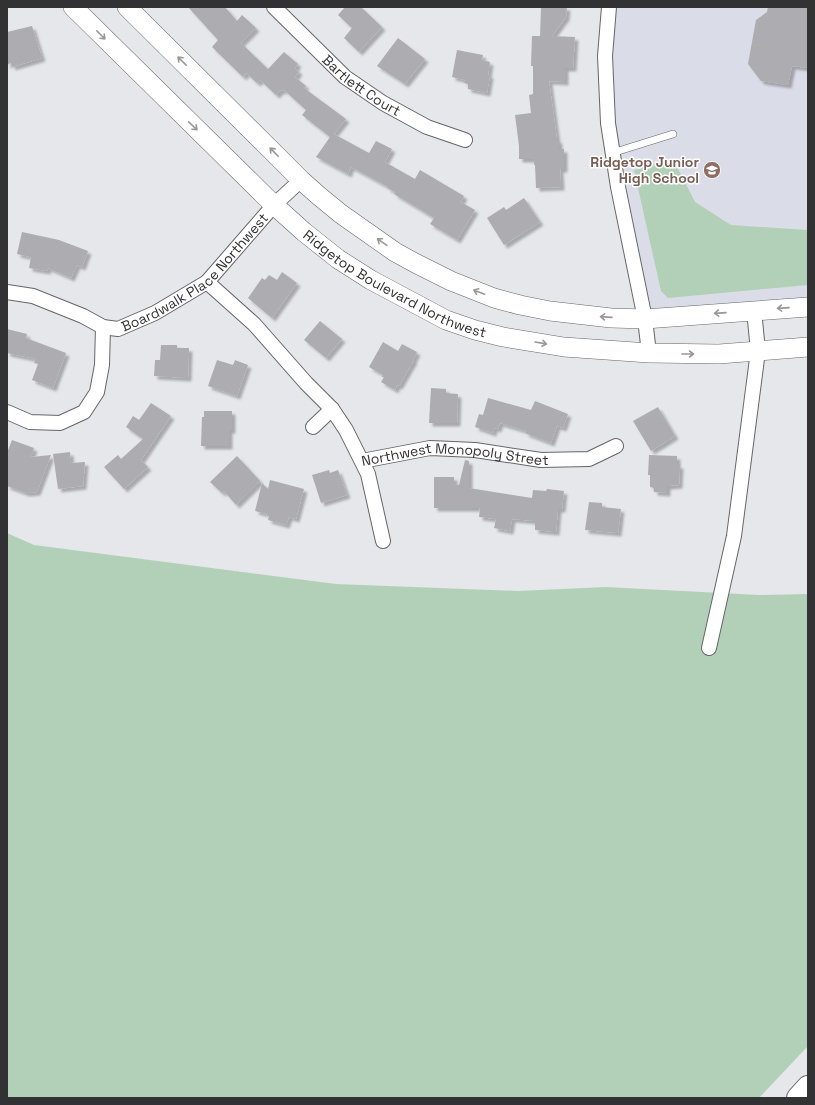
<svg xmlns="http://www.w3.org/2000/svg" width="815" height="1105" viewBox="0 0 815 1105" font-family="'Space Grotesk',sans-serif">
  <style>
    .built { fill: #dadce7 }
    .green { fill: #b2d0b8 }
    .building { fill: #acacb1; filter: url(#shadow) }
    .lines { fill: none; stroke-linecap: round; stroke-linejoin: round }
    .lane-casing { stroke: #65666a; stroke-width: 8 }
    .street-casing { stroke: #65666a; stroke-width: 16 }
    .secondary-casing { stroke: #65666a; stroke-width: 20 }
    .highway-casing { stroke: #65666a; stroke-width: 24 }
    .lane { stroke: #fff; stroke-width: 7 }
    .street { stroke: #fff; stroke-width: 14 }
    .secondary { stroke: #fff; stroke-width: 19 }
    .highway { stroke: #fff; stroke-width: 22 }
    .oneway { stroke: #98989a }
    .labels { text-anchor: middle; dominant-baseline: central; stroke-width: 3; stroke-linejoin: round; paint-order: stroke }
    .street-label { font-size: 14px; fill: #323234; stroke: #fff }
    .education-label { font-size: 14px; font-weight: bold; fill: #785e54; stroke: #fff; text-anchor: end }
  </style>
  <defs>
    <filter id="shadow"><feDropShadow dx="3.5" dy="3.5" stdDeviation="1" flood-color="#0004"/></filter>
  </defs>
  <rect width="100%" height="100%" fill="#e6e7eb"/>
  <!-- built -->
  <path class="built" d="M609,7H808V307L645,319L618,187Z"/>
  <!-- green -->
  <g class="green">
    <path d="M674,161L695,202L731,225L808,230V285L668,298L661,291L634,170Z"/>
    <path d="M7,533L34,545L336,584L518,591L606,587L759,595L808,594V1046L759,1098H7Z"/>
  </g>
  <!-- building -->
  <g class="building">
    <path d="M188,7H225L237,21L242,15L256,28L241,43L268,69L284,52L298,64L295,68L299,72L295,77L306,86L304,88L346,119L334,134L369,153L376,141L392,149L385,162L415,179L420,170L464,196L461,202L475,210L457,240L430,224L434,218L394,194L395,192L387,188L388,187L351,167L348,174L316,157L330,137L302,115L306,110L284,90L282,91L281,90L276,95L260,80L257,83L246,73L243,77L212,47L218,40Z"/>
    <path d="M345,7H361L382,27L359,52L344,38L352,28L338,15Z"/>
    <path d="M541,7H567L566,17L552,36L575,37L573,68H565V82L549,81L557,140H559V149H564V169H560L561,187L536,188L535,165H534V159H519V146L515,115L531,113L529,95L533,94V66H531L532,36H540Z"/>
    <path d="M768,7H808V68L792,66L788,85L761,81L748,64L756,20L767,12Z"/>
    <path d="M32,26L42,58L12,67L11,63L7,65V32Z"/>
    <path d="M398,38L425,59L405,84L377,66Z"/>
    <path d="M457,50L483,55L482,60L490,62L488,75H490L487,93L468,89V84L464,83L465,80L452,77Z"/>
    <path d="M524,198L540,222L504,245L487,218L504,207L506,210Z"/>
    <path d="M22,232L59,240L88,251L82,267L77,265L71,278L48,268L47,271L29,268L31,257L17,254Z"/>
    <path d="M282,272L297,283L272,318L248,298L262,278L265,280L269,275L277,280Z"/>
    <path d="M320,321L342,339L326,358L304,340Z"/>
    <path d="M7,329L27,334L26,338L66,353L53,388L32,380L38,364L34,363L36,359L7,353Z"/>
    <path d="M383,342L398,351L402,344L417,352L413,360H414L399,386L397,385L395,390L381,382L384,377H382L383,375L369,367Z"/>
    <path d="M161,345H177V348H189L188,378L154,376L155,360H160Z"/>
    <path d="M217,360L233,365L235,360L248,365L237,396L208,386Z"/>
    <path d="M431,388L446,389V393L458,394L457,423H429Z"/>
    <path d="M488,398L531,410L535,401L568,414L563,428L557,426L551,443L525,433L526,431L500,423L498,429L494,428L493,433L475,427L479,414L483,415Z"/>
    <path d="M151,403L171,416L141,460L148,467L124,489L104,467L118,455L121,459L143,439L126,427L133,416L139,420Z"/>
    <path d="M658,407L675,436L651,451L633,421Z"/>
    <path d="M204,411H232V430H229V446H201L202,417H204Z"/>
    <path d="M12,440L34,448L31,457L51,455L37,492L26,493L7,486V453Z"/>
    <path d="M70,452L71,463L85,462L83,486L58,489L53,454Z"/>
    <path d="M649,455L677,456V465H680L679,485L667,486V493L654,492V488L650,487V475H648Z"/>
    <path d="M237,456L260,481L236,505L224,491L222,493L210,482Z"/>
    <path d="M465,460L469,461V488L532,498L533,490L546,491L547,489L564,491L562,509H558L556,532L535,530V521L512,519L510,531L494,528L496,519L479,517L480,508H434V477H454V484L459,485Z"/>
    <path d="M329,470L330,473L338,470L347,495L321,503L312,475Z"/>
    <path d="M270,480L304,489L296,519L289,517L286,525L268,520L269,516L266,515L267,514L255,511L262,483L268,489Z"/>
    <path d="M589,502L602,503V507L621,509L618,533L585,530Z"/>
  </g>
  <g class="lines">
    <defs>
      <path id="lane" d="M612,153L673,134"/>
      <g id="street">
        <path id="s1" d="M274,7L345,77L383,103L427,127L465,140"/>
        <path d="M609,7L605,56L608,123L618,187L645,319L649,353"/>
        <path d="M207,282L254,324L306,383L332,409L346,430L368,474L383,541"/>
        <path id="s2" d="M7,292L33,296L83,316L103,327L118,329L155,313L207,282L274,205L301,180"/>
        <path d="M7,412L30,422L60,423L84,412L97,392L102,365L103,327"/>
        <path d="M313,427L332,409"/>
        <path id="s3" d="M362,461L430,448L475,450L541,460L589,459L616,446"/>
        <path d="M709,648L734,536L758,351L754,310"/>
      </g>
      <g id="secondary">
        <path id="s4" d="M73,7L274,205L304,232L338,259L371,280L446,320L475,330L503,337L564,347L649,353L719,354L808,347"/>
        <path d="M127,7L268,147L301,180L319,196L341,214L395,252L415,263L451,281L494,298L520,305L550,311L611,318L645,319L808,307"/>
      </g>
      <path id="highway" d="M798,1098L808,1087"/>
    </defs>
    <!-- lane casing -->
    <use href="#lane" class="lane-casing"/>
    <!-- street casing -->
    <use href="#street" class="street-casing"/>
    <!-- secondary casing -->
    <use href="#secondary" class="secondary-casing"/>
    <!-- highway casing -->
    <use href="#highway" class="highway-casing"/>
    <!-- lane -->
    <use href="#lane" class="lane"/>
    <!-- street -->
    <use href="#street" class="street"/>
    <!-- secondary -->
    <use href="#secondary" class="secondary"/>
    <!-- highway -->
    <use href="#highway" class="highway"/>
  </g>
  <!-- one-way arrows -->
  <defs><path id="oneway-shaft" d="M-6 0H5M1.5-3L5.5 0L1.5 3" fill="none" stroke-width="1.6" stroke-linecap="round" stroke-linejoin="round"/></defs>
  <g class="oneway">
    <use href="#oneway-shaft" transform="translate(101 35) rotate(45)"/>
    <use href="#oneway-shaft" transform="translate(182 61) rotate(-135)"/>
    <use href="#oneway-shaft" transform="translate(193 126) rotate(44)"/>
    <use href="#oneway-shaft" transform="translate(274 152) rotate(-134)"/>
    <use href="#oneway-shaft" transform="translate(382 242) rotate(-145)"/>
    <use href="#oneway-shaft" transform="translate(479 292) rotate(-159)"/>
    <use href="#oneway-shaft" transform="translate(783 308) rotate(176)"/>
    <use href="#oneway-shaft" transform="translate(720 313) rotate(176)"/>
    <use href="#oneway-shaft" transform="translate(606 317) rotate(-176)"/>
    <use href="#oneway-shaft" transform="translate(541 343) rotate(10)"/>
    <use href="#oneway-shaft" transform="translate(688 354)"/>
  </g>
  <!-- icons -->
  <defs>
    <symbol id="school-disc" viewBox="-11 -11 22 22"><circle r="9.5" fill="#8d6e63" stroke="#fff"/><path d="M0-5L7-2L0 1L-7-2ZM-4 1L0 2.5L4 1V4Q0 6-4 4Z" fill="#fff"/></symbol>
  </defs>
  <g fill-rule="evenodd">
    <use href="#school-disc" x="702" y="160" width="20" height="20"/>
  </g>
  <g class="labels">
    <!-- street labels -->
    <g class="street-label">
      <text stroke="none"><textPath href="#s1" startOffset="118">Bartlett Court</textPath></text>
      <text stroke="none"><textPath href="#s2" startOffset="215">Boardwalk Place Northwest</textPath></text>
      <text stroke="none"><textPath href="#s4" startOffset="428">Ridgetop Boulevard Northwest</textPath></text>
      <text stroke="none"><textPath href="#s3" startOffset="94">Northwest Monopoly Street</textPath></text>
    </g>
    <!-- education labels -->
    <g class="education-label">
      <text x="699" y="162">Ridgetop Junior<tspan x="699" dy="16">High School</tspan></text>
    </g>
  </g>
  <!-- border -->
  <rect width="815" height="1105" fill="none" stroke="#323234" stroke-width="16"/>
</svg>
